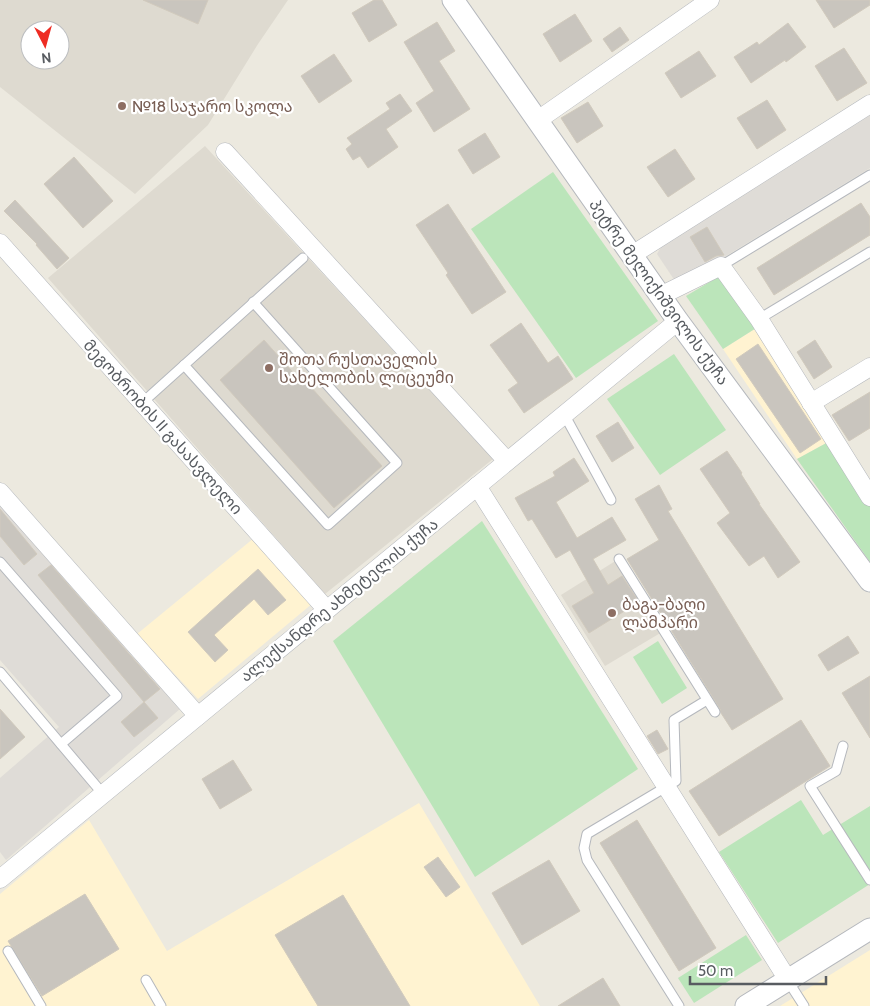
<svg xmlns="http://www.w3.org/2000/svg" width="870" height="1006" viewBox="0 0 870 1006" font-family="Cabin,'Noto Sans Georgian',sans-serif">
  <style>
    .commercial { fill: #fff3d1 }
    .industrial { fill: #dfdcd7 }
    .education { fill: #dedad0; fill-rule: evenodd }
    .green { fill: #bbe5ba }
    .building { fill: #c9c5be; stroke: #d1cabd }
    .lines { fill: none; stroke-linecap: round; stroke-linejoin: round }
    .service-casing { stroke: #b5b8bd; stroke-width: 11 }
    .minor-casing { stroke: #b5b8bd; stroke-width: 19 }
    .tertiary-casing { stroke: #b5b8bd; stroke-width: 23 }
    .service { stroke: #fff; stroke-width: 9 }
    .minor { stroke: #fff; stroke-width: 18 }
    .tertiary { stroke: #fff; stroke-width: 21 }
    .education-dot { fill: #8d6e63; stroke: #fff; stroke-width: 2 }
    .labels { text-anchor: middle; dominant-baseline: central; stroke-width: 4.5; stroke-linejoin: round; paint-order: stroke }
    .education-label { font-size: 16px; fill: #785e54; stroke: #fff; text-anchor: start }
    .street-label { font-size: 16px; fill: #585c61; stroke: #fff }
  </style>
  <rect width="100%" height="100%" fill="#ece9df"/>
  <!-- commercial -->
  <g class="commercial">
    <path d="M761,325L830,441L797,459L723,349Z"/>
    <path d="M254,538L313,603L198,699L137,634Z"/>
    <path d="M419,803L540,1006H0V894L89,820L167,951Z"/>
    <path d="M870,950V1006H780Z"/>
  </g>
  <!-- industrial -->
  <g class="industrial">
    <path d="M870,112V168L698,273L675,281L657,254L666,238Z"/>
    <path d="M0,500L181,708L6,860L0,852V778L59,727L0,660Z"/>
  </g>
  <!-- education -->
  <g class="education">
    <path d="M0,0H288L258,44L208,125L135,194L0,87ZM30,30H60V60H30Z"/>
    <path d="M205,146L493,459L325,594L48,278Z"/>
    <path d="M617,560L662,632L605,666L561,595Z"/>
  </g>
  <!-- green -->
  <g class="green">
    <path d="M553,172L658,321L576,378L471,229Z"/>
    <path d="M723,274L761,325L723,349L686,296Z"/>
    <path d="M674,354L726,430L660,475L607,399Z"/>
    <path d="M830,441L870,504V562L797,459Z"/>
    <path d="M482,521L638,769L475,877L333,641Z"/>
    <path d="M658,641L687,688L662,704L633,657Z"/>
    <path d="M801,800L823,835L870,806V884L778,943L719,852Z"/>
    <path d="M746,935L762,960L694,1003L678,978Z"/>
  </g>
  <!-- building -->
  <g class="building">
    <path d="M143,0H208L198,24Z"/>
    <path d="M374,0H382L397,25L369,42L352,13Z"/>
    <path d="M816,0H870V5L834,28Z"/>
    <path d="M575,14L592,41L560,62L543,34Z"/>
    <path d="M437,22L455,51L439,61L470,109L434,132L416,103L434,91L404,42Z"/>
    <path d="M788,23L806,47L786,62L785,60L751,83L734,57L757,42L759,45Z"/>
    <path d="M620,27L629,40L612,52L603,39Z"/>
    <path d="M844,48L867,83L837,101L815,66Z"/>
    <path d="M699,51L716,76L681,98L665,73Z"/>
    <path d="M334,54L352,81L319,103L301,76Z"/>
    <path d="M400,94L412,111L386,129L398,147L368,168L360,156L353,160L346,149L352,144L347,138L390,109L386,103Z"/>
    <path d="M767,100L786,130L757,149L737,118Z"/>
    <path d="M588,102L603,126L577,143L561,118Z"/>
    <path d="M485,133L500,157L473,174L458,150Z"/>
    <path d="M675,149L695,179L668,197L647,167Z"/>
    <path d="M74,157L113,201L83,228L44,184Z"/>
    <path d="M15,200L69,258L57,269L36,245L37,244L4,211Z"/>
    <path d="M861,203L870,217V235L774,295L757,268Z"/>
    <path d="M448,204L506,292L472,314L446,275L448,273L416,225Z"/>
    <path d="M707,227L724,255L716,256L705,262L690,237Z"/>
    <path d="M521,323L548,363L558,356L573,379L524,413L508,390L518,383L490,345Z"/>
    <path d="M264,340L297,377L300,375L382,466L334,508L220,380Z"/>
    <path d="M815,340L832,367L814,379L797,352Z"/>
    <path d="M758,344L821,439L800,453L736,359Z"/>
    <path d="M870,392V428L849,441L832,415Z"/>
    <path d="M618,422L634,448L612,462L596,436Z"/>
    <path d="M727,451L742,473L741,474L760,504H759L800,562L778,578L764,556L749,566L717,523L730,513L700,469Z"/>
    <path d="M574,458L589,481L556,502L577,538L612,517L626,540L593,559L608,585L622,576L639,602L589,633L572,606L594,593L570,550L556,558L532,519L528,521L515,498L555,476L553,472Z"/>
    <path d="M659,485L672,509L668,511L783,699L732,730L721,713L720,709L627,559L659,540L635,499Z"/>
    <path d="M0,509L37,554L24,565L0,536Z"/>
    <path d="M51,565L160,689L144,702L38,575Z"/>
    <path d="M258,569L286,600L268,615L254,599L214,635L228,650L215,662L188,632Z"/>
    <path d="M848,636L859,653L828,671L818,655Z"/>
    <path d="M870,676V738L842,693Z"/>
    <path d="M144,702L158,718L134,737L121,722Z"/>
    <path d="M0,709L25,737L0,759Z"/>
    <path d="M801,720L830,766L719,836L689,791Z"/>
    <path d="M657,730L668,749L658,754L647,736Z"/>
    <path d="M233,760L252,790L220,809L202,779Z"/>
    <path d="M637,820L716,948L679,971L600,843Z"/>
    <path d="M438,857L460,887L446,897L424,867Z"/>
    <path d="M549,860L580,911L522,945L492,893Z"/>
    <path d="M85,894L119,949L42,996L8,941Z"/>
    <path d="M343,895L410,1006H318L275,935Z"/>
    <path d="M603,978L620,1006H558Z"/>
  </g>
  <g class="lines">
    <defs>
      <g id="service">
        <path d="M721,266L870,175"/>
        <path d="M759,319L870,252"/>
        <path d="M184,365L328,525L397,463L253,302"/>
        <path d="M142,403L303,258"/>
        <path d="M564,414L611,500"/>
        <path d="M619,559L715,712"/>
        <path d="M0,562L117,696L61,744"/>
        <path d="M0,672L103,794"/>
        <path d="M843,746L836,771L810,786L870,880"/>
        <path d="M8,951L41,1006"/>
        <path d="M146,980L161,1006"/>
        <path d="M788,981L804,1006"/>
        <path d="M679,1006L587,860L584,848L587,834L676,781L674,720L707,700"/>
      </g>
      <g id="minor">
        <path d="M538,120L710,0"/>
        <path d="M225,152L507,461"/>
        <path d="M0,243L327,610"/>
        <path d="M632,255L870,104"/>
        <path d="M660,296L721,266L759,319L870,497"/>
        <path d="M811,403L870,367"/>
        <path d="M477,486L788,980"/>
        <path d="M0,492L198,716"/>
        <path d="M0,879L678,321"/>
      </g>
      <g id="tertiary">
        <path d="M453,0L678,321L870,581"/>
        <path d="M746,1006L870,929"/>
      </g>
    </defs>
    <!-- service casing -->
    <use href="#service" class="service-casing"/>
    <!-- minor casing -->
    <use href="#minor" class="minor-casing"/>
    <!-- tertiary casing -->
    <use href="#tertiary" class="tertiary-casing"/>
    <!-- service -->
    <use href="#service" class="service"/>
    <!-- minor -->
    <use href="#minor" class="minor"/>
    <!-- tertiary -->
    <use href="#tertiary" class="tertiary"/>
  </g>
  <!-- markers -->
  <g class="education-dot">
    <circle cx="122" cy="106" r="5"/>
    <circle cx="269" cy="368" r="5"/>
    <circle cx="612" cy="613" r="5"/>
  </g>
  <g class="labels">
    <!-- education labels -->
    <g class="education-label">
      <text x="132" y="106">№18 საჯარო სკოლა</text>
      <text x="279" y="359">შოთა რუსთაველის<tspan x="279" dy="18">სახელობის ლიცეუმი</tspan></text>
      <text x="622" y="604">ბაგა-ბაღი<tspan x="622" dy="18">ლამპარი</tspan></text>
    </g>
    <!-- street labels -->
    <g class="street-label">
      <text transform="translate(659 292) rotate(54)">პეტრე მელიქიშვილის ქუჩა</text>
      <text transform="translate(163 427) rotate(48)">მეგობრობის II გასასვლელი</text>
      <text transform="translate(339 600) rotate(-39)">ალექსანდრე ახმეტელის ქუჩა</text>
    </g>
  </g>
  <!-- north arrow -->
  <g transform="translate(45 45) rotate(174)"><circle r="24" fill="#ffffff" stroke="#bcbec0"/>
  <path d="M0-4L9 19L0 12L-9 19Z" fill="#ee2c23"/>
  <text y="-8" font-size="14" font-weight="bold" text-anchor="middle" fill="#585c61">N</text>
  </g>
  <!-- scale -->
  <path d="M690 976v8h136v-8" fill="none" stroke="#585c61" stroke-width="2.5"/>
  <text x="698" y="976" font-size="15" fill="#585c61" stroke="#ffffff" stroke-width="4" paint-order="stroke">50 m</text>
</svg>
